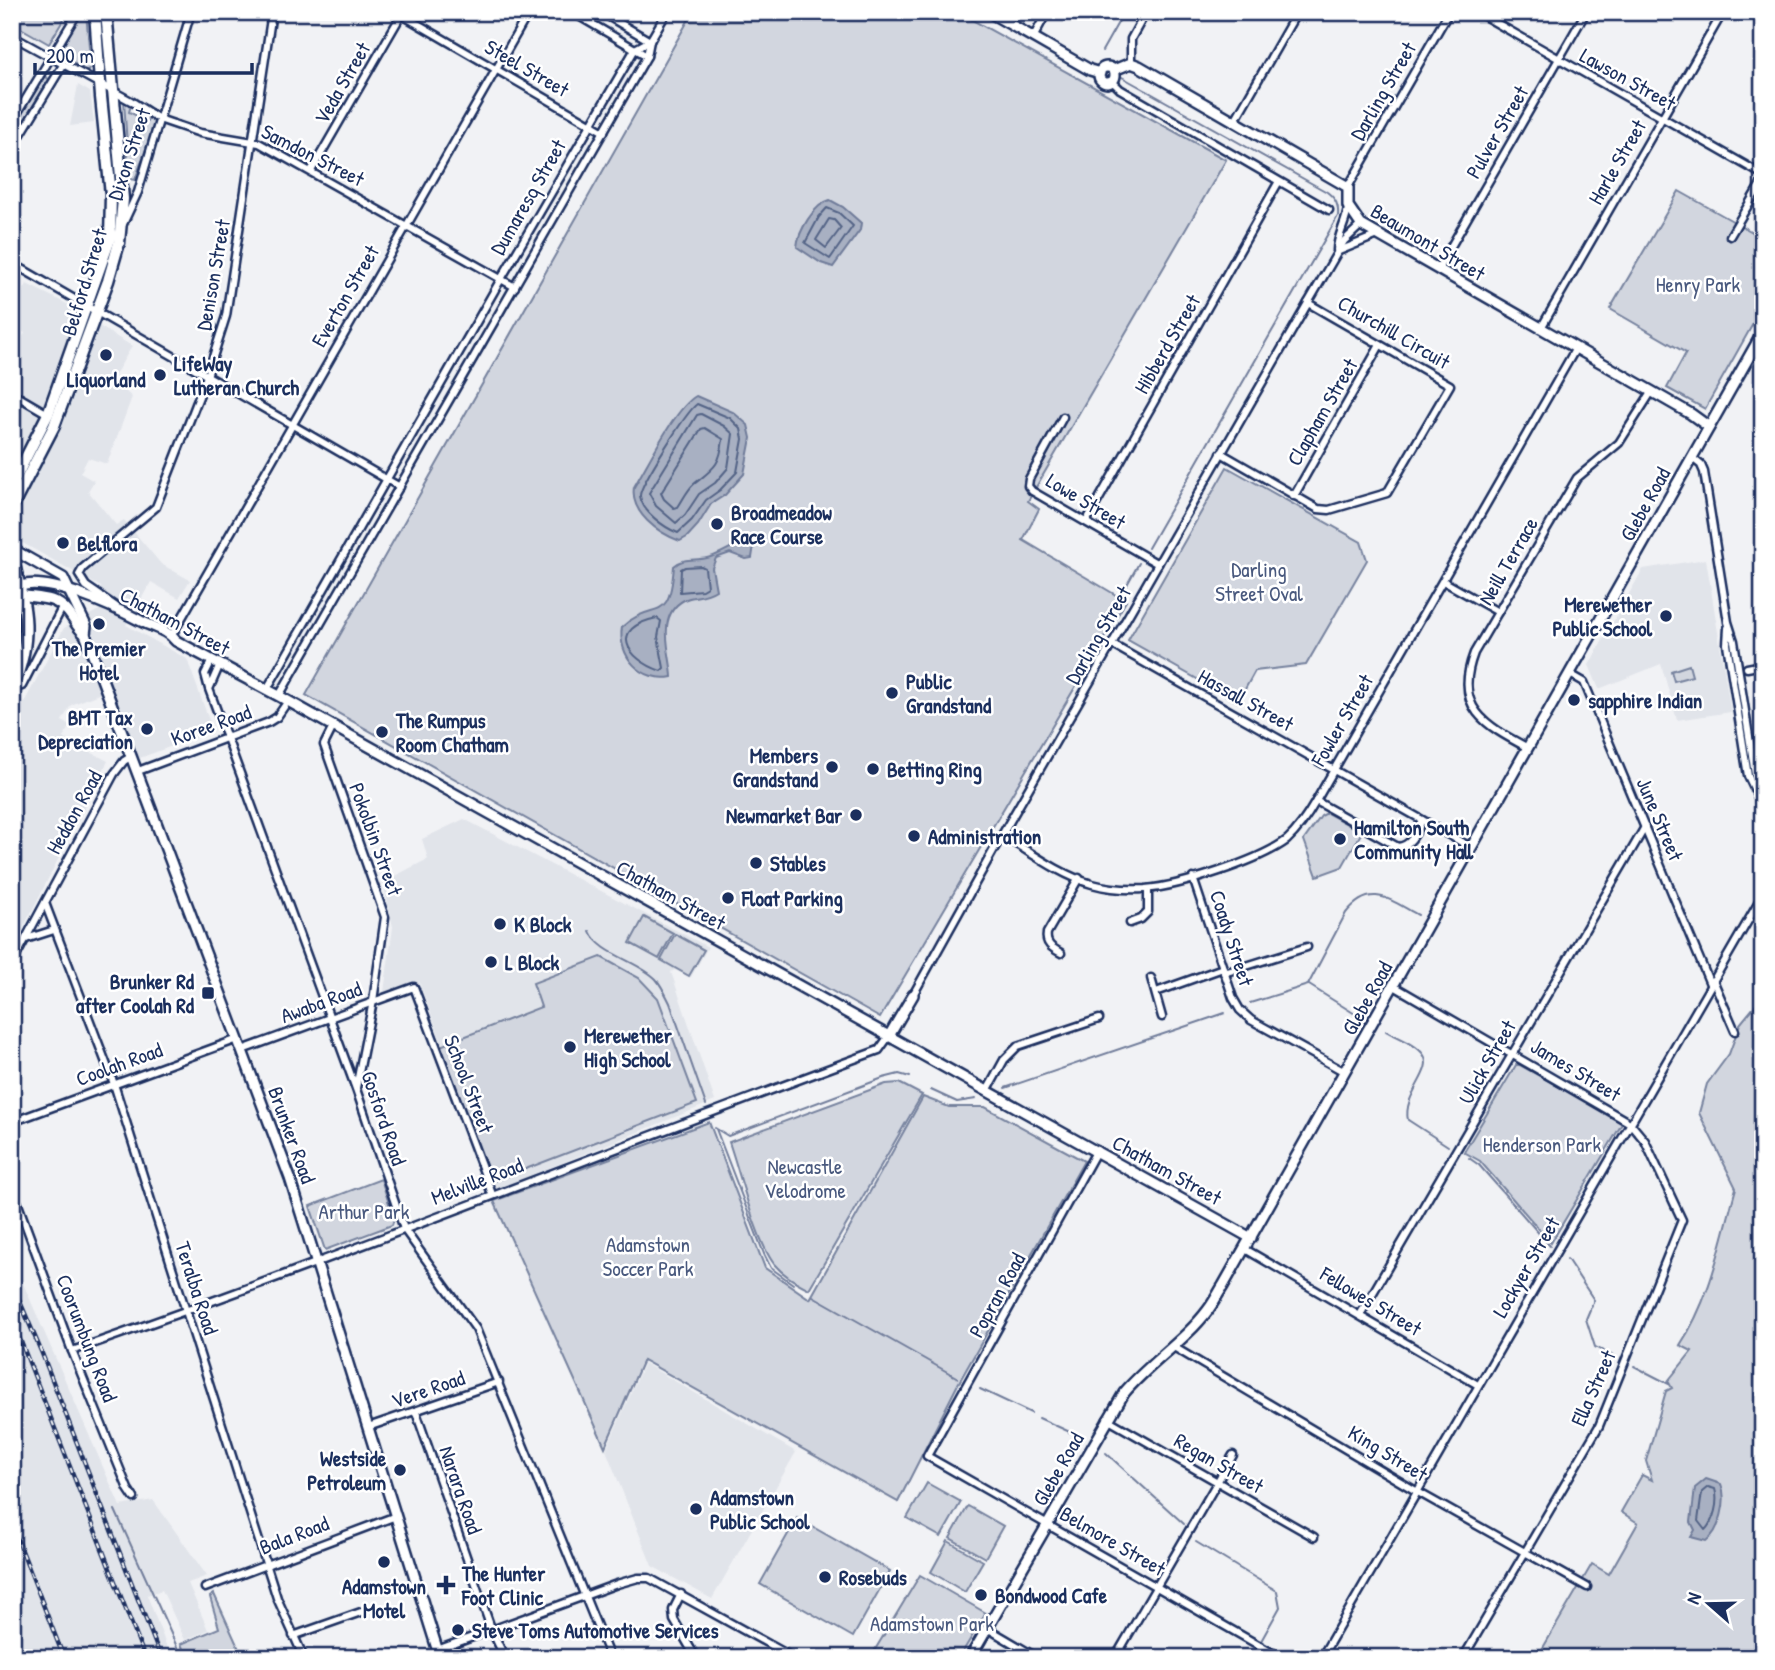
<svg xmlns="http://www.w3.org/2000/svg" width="1775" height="1670" viewBox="0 0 1775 1670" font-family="'Patrick Hand',sans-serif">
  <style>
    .built { fill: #e1e4ea }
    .green { fill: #d2d6df; stroke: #76829e; stroke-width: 2 }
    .water { fill: #a8b0c2; stroke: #707c9a; stroke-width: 2 }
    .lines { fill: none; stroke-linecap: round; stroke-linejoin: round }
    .shore { stroke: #536386; stroke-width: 2 }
    .stream { stroke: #707c9a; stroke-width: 2 }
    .street-casing { stroke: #1b2f5e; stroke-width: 11 }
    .secondary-casing { stroke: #1b2f5e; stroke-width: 14 }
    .primary-casing { stroke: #1b2f5e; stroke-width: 15 }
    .street { stroke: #fff; stroke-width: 6 }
    .secondary { stroke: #fff; stroke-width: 9 }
    .primary { stroke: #fff; stroke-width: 10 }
    .rail-casing { stroke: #1b2f5e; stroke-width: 4.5 }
    .rail { stroke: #fff; stroke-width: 2; stroke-dasharray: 5; stroke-linecap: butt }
    .poi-dot { fill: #1b2f5e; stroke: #fff; stroke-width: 2.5 }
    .labels { text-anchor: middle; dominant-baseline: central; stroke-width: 5; stroke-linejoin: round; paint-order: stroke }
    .street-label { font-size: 21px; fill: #1b2f5e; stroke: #fff }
    .park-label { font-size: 21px; fill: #49597e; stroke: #fff }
    .poi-label { font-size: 21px; font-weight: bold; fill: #1b2f5e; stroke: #fff; text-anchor: start }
  </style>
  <rect width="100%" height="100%" fill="#f1f2f5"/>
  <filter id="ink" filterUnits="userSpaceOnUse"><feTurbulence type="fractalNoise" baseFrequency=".0143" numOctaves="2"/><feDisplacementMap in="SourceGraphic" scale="14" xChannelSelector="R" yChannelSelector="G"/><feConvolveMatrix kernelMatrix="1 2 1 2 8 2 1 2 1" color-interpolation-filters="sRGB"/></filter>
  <g filter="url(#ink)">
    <!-- built -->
    <g class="built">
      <path d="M143,12H180L176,24Z"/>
      <path d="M78,85L90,92L94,123L70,126Z"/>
      <path d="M27,284L79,310L102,328L132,346L112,380L132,397L107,464L88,458L80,473L94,481L88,491L116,525L124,520L161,564L190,580L179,598L151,582L126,625L187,659L213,731L137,759L111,689L71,705L62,721L70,725L63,738L108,761L12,950V725L64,628L99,610L101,587L12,537V354L25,333L12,326V310Z"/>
      <path d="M1706,559L1731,712L1677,720L1661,664L1599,689L1589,665L1643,569Z"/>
      <path d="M464,819L708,947L691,977L675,970L671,972L715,1101L497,1189L419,982L384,992L393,927L383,882L428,859L422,839Z"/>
      <path d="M12,1258L120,1506L153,1500L207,1576L188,1583L208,1630L185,1640L162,1590L147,1595L171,1658H12Z"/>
      <path d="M644,1363L796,1452L712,1599L652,1566L606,1450Z"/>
    </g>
    <!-- green -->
    <g class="green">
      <path d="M12,12H68L49,44L12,23Z"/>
      <path d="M82,12H86L91,69L87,71L59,53Z"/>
      <path d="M693,12H958L1226,160L1028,501L1039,509L1023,540L1126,601L880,1018L306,695Z"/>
      <path d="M44,76L49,79L12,141V130Z"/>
      <path d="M124,101L131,105L129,112L147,121L151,116L155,123L135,180L130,179L129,175Z"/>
      <path d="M1679,191L1763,238V306L1705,409L1667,388L1686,353L1610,309Z"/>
      <path d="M1227,467L1361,542L1367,560L1306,665L1255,671L1238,702L1128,640Z"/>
      <path d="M1689,665L1692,676L1674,681L1671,671Z"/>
      <path d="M1327,813L1362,832L1342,867L1317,876L1304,840L1321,816Z"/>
      <path d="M644,917L673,933L659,959L630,943Z"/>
      <path d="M675,934L704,950L689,976L661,960Z"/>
      <path d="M601,957L639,978L658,998L697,1103L492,1182L440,1046L541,1007L533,983Z"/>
      <path d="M1763,996V1658H1537L1592,1564L1609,1574L1638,1523L1621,1512L1642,1475L1652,1480L1646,1461L1666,1391L1672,1388L1668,1381L1692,1351L1680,1345C1711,1299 1721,1241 1736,1188L1699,1113L1707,1084L1729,1054L1740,1024Z"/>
      <path d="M1516,1065H1520L1623,1122L1551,1243L1480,1161L1464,1152Z"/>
      <path d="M899,1083L922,1095L809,1289C796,1282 784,1276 774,1264C756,1240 740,1174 729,1142L886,1084Z"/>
      <path d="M923,1097L949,1107H985L1084,1161L958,1384L898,1502L643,1360L605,1447L494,1201L709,1122L765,1268L810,1299Z"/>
      <path d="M381,1179L394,1219L392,1225L325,1250L310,1206Z"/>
      <path d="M927,1483L961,1502L941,1537L907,1518Z"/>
      <path d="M968,1506L1003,1526L985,1558L950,1538Z"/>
      <path d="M797,1518L890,1571L853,1637L760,1584Z"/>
      <path d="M948,1541L983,1561L965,1592L931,1572Z"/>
      <path d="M920,1575L986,1613L959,1658H870Z"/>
      <path d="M214,1594L243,1658H187L181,1644L219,1628L210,1597Z"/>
    </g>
    <!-- water -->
    <g class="water">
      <path d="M830,200L843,207L861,223L860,230L833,267L821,263L797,247C798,232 814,204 830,200Z"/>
      <path d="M696,396L733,412L748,425L751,438L744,474L725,495L711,504L698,525L687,537L680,541C658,533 630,513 634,487C648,464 675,408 696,396Z"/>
      <path d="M745,543L754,545L752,558L746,559L730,553L716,558L712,568L716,590C704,598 694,595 684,600C655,616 671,653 672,677C642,683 617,656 622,627C655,597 669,628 674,566C684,557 694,561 707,558C721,555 731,545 745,543Z"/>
      <path d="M1706,1479L1721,1484C1728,1500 1720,1531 1706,1541L1691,1537L1695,1530L1691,1522L1695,1488Z"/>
    </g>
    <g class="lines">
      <!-- shore -->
      <g class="shore">
        <path d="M827,208L839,213L853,226L830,259L805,243L819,217Z"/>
        <path d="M829,219L834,220L841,228L826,248L816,240Z"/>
        <path d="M697,404L730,418L741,429L743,439L737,472L720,490L706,500L692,520L678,533C665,528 642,512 640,496C639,486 687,411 697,404Z"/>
        <path d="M701,414L724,426L733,434L728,468L715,483L699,494L685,515L676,523L656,506L649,493L697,415Z"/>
        <path d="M705,428L723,439C720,466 714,468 694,484C687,490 683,500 678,507L674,508L664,499L661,493L701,429Z"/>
        <path d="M701,566L705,568L707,587L702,590L680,592L681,569L685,567Z"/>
        <path d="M657,618L661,621L658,637L664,668L661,671C626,659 608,628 657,618Z"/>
        <path d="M1708,1487L1715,1489C1719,1502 1714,1521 1705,1530L1698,1521L1702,1492Z"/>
      </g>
      <!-- stream -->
      <g class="stream">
        <path d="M1102,51L1124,12"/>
        <path d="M1122,77L1327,192C1336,199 1339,205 1338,216L1148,548"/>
        <path d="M1113,610L1139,563"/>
        <path d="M590,931C599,954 639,961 656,979C662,986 666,995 670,1003L706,1105"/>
        <path d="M1309,985L1363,1019"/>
        <path d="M1250,1003L1308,985L1346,913C1371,882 1390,900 1418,915"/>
        <path d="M1386,1031C1397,1037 1416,1044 1423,1054C1436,1070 1402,1094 1408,1120L1448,1146"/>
        <path d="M1005,1088L1225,1013"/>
        <path d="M931,1090L957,1102L976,1099"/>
        <path d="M715,1128L728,1136L883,1078L899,1074L910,1077"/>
        <path d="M716,1129L764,1254L771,1268L793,1284"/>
        <path d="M1469,1158L1479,1165L1550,1246"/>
        <path d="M1567,1259L1594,1300L1586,1319L1595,1347L1615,1357"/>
        <path d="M813,1296L958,1378"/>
        <path d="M1634,1366L1669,1384"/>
        <path d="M980,1389L1031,1413"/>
        <path d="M1039,1418L1083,1438"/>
        <path d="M1106,1453L1184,1524"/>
        <path d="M115,1510L182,1658"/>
        <path d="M1196,1542L1277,1591L1280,1607L1261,1641"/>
        <path d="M1253,1658L1255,1653"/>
      </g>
      <defs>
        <g id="street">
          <path d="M397,12L604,132"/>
          <path d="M572,12L647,56"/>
          <path d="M601,12L650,41"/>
          <path d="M1477,12L1763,175"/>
          <path d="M12,36L131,101L159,119L200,133L259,143L515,287"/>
          <path d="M1033,38L1047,12"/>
          <path d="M1131,63V39L1146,12"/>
          <path d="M1112,81L1120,89L1329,210"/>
          <path d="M12,122L78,12"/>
          <path d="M1234,122L1297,12"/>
          <path d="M12,149L63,65"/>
          <path d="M311,171L403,12"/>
          <path d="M1348,187L1449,12"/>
          <path d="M123,224L138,192L191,12"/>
          <path d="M1730,236L1763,180"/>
          <path d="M1337,250C1337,235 1347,222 1348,207"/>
          <path d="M1339,251L1378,235"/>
          <path d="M12,263L400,487"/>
          <path d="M1438,269L1586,12"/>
          <path d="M1541,328L1723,12"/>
          <path d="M12,393L48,414"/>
          <path d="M1063,417L1029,479L1028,486L1032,491L1158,564"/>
          <path d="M1221,453L1318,509L1329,510L1387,493L1450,385L1308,303"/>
          <path d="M1691,457L1701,465L1704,472L1728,622L1734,641L1755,774L1763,790"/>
          <path d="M1294,496L1380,345"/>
          <path d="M1086,522L1278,183"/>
          <path d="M1443,581L1498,612"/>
          <path d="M115,606L86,586L79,575L83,568L156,507L207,376L226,316L272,12"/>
          <path d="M1728,628L1727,644L1748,776L1763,807"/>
          <path d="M172,635L529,12"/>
          <path d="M1113,645L1472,848"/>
          <path d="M212,660L205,674L209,689L356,1089L404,1229L476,1329L610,1658"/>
          <path d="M1747,668L1763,665"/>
          <path d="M1570,674L1584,682L1710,984"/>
          <path d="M210,687L220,664"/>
          <path d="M12,689L22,686L63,606"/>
          <path d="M267,689L501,279L635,49L650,41"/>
          <path d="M279,696L647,56L650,41L667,12"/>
          <path d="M333,727L324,745L385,917L373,1001L356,1088"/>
          <path d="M1528,748C1485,725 1453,708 1474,653L1577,478L1619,443L1652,391"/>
          <path d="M138,771L269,722L277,717L288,701"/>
          <path d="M1316,801L1398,847C1412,846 1417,830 1422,820"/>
          <path d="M1002,835C1030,852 1060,875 1092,884C1110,889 1127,890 1145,889C1181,886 1259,861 1287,840C1299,829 1308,815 1316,801L1576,348"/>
          <path d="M1193,878L1233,998L1240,1010L1251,1020L1345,1072"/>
          <path d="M45,903L114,1084L277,1598L304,1658"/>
          <path d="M1130,923L1141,919L1148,912V889"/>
          <path d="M26,939L54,930"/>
          <path d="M1061,953C1052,948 1045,944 1047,933L1079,878"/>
          <path d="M12,964L114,774L124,761L132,756"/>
          <path d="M1224,973L1307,947"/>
          <path d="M1151,978L1162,1017"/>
          <path d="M1713,980L1735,1031"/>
          <path d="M1394,986L1630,1123L1645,1141L1682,1220L1599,1426L1463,1658"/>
          <path d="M1156,992L1223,968"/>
          <path d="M913,995L1002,835L1308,303L1344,241L1361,225"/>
          <path d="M242,1050L414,987L492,1194"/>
          <path d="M987,1091L1004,1060L1018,1046L1099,1019"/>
          <path d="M12,1122L238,1039"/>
          <path d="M1097,1150L927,1456L1281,1658"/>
          <path d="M12,1188L72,1351L128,1489L134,1498"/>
          <path d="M1245,1249L1478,1385"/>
          <path d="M1360,1315L1645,827"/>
          <path d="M1172,1346L1416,1491L1587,1587"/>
          <path d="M72,1351C343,1257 609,1149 879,1050L889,1036"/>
          <path d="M416,1412L492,1631L505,1658"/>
          <path d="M1107,1419L1314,1537"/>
          <path d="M368,1427L499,1382"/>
          <path d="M205,1588L396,1516"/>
          <path d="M681,1594L673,1610L674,1620L696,1658"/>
          <path d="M987,1628L1038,1658"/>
          <path d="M293,1636L361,1612"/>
          <path d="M437,1650L617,1584L638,1578H649L794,1658"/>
          <path d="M1115,1658L1233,1455"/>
          <path d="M1321,1658L1763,895"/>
        </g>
        <g id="secondary">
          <path d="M989,12L1090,70L1100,73"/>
          <circle cx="1107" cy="75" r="8"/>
          <path d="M1114,70L1131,63L1139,66L1348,187V206L1361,225L1691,414L1709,427"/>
          <path d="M12,549L63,578L86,626L85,634L290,1178L440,1658"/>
          <path d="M12,592C13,591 20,586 21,586C49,577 114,607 139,620C152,627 167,629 176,641L279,696L1251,1238"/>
          <path d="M16,594C35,599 53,594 68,612C74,619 77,628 85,634"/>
          <path d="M889,1036L913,995"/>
          <path d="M970,1658L1124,1393C1149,1363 1185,1341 1208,1310C1214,1302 1218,1294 1223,1286L1763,332"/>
        </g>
        <g id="primary">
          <path d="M12,485L48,414L110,239L111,195L101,97L95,12"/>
          <path d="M12,507L54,426L108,281L119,243L123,199L106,12"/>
          <path d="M12,559C27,607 33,641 12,688"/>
          <path d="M12,603V648"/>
        </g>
      </defs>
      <!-- street casing -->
      <use href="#street" class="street-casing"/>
      <!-- secondary casing -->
      <use href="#secondary" class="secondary-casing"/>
      <!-- primary casing -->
      <use href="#primary" class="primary-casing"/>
      <!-- street -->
      <use href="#street" class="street"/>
      <!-- secondary -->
      <use href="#secondary" class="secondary"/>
      <!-- primary -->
      <use href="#primary" class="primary"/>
      <defs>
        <g id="rail">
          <path d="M12,1283L41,1351L161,1658"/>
          <path d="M12,1319L145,1658"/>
          <path d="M12,1525L64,1658"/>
        </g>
      </defs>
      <!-- rail casing -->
      <use href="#rail" class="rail-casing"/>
      <!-- rail -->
      <use href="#rail" class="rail"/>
    </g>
  </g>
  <!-- markers -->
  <g class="poi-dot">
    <circle cx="106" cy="355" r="7"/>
    <circle cx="160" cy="375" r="7"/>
    <circle cx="717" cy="524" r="7"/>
    <circle cx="63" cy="543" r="7"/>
    <circle cx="1666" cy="616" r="7"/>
    <circle cx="99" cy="624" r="7"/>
    <circle cx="892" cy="693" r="7"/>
    <circle cx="1574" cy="700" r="7"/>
    <circle cx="147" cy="729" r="7"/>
    <circle cx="382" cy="732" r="7"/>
    <circle cx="832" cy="767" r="7"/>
    <circle cx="873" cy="769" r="7"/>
    <circle cx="856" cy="815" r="7"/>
    <circle cx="914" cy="836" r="7"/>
    <circle cx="1340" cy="839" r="7"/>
    <circle cx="756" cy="863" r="7"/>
    <circle cx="728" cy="898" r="7"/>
    <circle cx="500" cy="924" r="7"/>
    <circle cx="491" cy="962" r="7"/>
    <rect x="201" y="986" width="14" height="14" rx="3.5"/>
    <circle cx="570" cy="1047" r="7"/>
    <circle cx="400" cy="1470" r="7"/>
    <circle cx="696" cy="1509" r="7"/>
    <circle cx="384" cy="1562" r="7"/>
    <circle cx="825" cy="1577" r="7"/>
    <path d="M442.5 1574.5h7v7h7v7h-7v7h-7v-7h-7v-7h7z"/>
    <circle cx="981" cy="1595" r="7"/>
    <circle cx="458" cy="1630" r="7"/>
  </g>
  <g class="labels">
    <!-- street labels -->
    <g class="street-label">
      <text transform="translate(527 68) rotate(30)">Steel Street</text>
      <text transform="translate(1628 79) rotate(29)">Lawson Street</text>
      <text transform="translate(342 83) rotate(-60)">Veda Street</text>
      <text transform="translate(1383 91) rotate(-60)">Darling Street</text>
      <text transform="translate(1497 132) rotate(-60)">Pulver Street</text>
      <text transform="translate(129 154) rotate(-72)">Dixon Street</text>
      <text transform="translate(313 155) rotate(27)">Samdon Street</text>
      <text transform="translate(1617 162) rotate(-60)">Harle Street</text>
      <text transform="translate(528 197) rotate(-60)">Dumaresq Street</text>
      <text transform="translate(1428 242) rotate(31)">Beaumont Street</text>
      <text transform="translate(213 275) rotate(-80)">Denison Street</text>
      <text transform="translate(84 282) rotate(-73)">Belford Street</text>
      <text transform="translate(345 296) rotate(-60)">Everton Street</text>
      <text transform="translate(1394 332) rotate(30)">Churchill Circuit</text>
      <text transform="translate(1167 344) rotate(-60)">Hibberd Street</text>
      <text transform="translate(1322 412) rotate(-60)">Clapham Street</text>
      <text transform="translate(1086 501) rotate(31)">Lowe Street</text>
      <text transform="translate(1645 504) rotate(-61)">Glebe Road</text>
      <text transform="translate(1508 561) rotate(-60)">Neill Terrace</text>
      <text transform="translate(175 621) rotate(28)">Chatham Street</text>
      <text transform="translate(1098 635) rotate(-60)">Darling Street</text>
      <text transform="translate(1246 700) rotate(29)">Hassall Street</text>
      <text transform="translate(1342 720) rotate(-60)">Fowler Street</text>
      <text transform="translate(211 725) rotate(-20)">Koree Road</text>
      <text transform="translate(74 812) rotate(-61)">Heddon Road</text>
      <text transform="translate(1660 819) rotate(67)">June Street</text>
      <text transform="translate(376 839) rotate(70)">Pokolbin Street</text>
      <text transform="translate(671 895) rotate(29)">Chatham Street</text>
      <text transform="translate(1232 938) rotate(72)">Coady Street</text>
      <text transform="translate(1367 998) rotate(-61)">Glebe Road</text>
      <text transform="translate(321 1002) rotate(-20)">Awaba Road</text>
      <text transform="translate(1487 1062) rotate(-60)">Ulick Street</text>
      <text transform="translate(119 1064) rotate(-20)">Coolah Road</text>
      <text transform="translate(1576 1070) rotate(31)">James Street</text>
      <text transform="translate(469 1084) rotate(69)">School Street</text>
      <text transform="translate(384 1118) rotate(71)">Gosford Road</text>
      <text transform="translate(292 1135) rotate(70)">Brunker Road</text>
      <text transform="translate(1167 1170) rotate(29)">Chatham Street</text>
      <text transform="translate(477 1181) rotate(-21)">Melville Road</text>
      <text transform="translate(1526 1267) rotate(-60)">Lockyer Street</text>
      <text transform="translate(197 1288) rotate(72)">Teralba Road</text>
      <text transform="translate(997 1295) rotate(-61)">Popran Road</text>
      <text transform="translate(1371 1301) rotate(31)">Fellowes Street</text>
      <text transform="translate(87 1338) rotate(69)">Coorumbung Road</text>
      <text transform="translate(1593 1388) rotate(-66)">Ella Street</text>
      <text transform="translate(428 1389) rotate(-19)">Vere Road</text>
      <text transform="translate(1388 1453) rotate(31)">King Street</text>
      <text transform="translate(1219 1463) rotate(30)">Regan Street</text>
      <text transform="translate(1058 1469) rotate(-60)">Glebe Road</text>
      <text transform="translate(461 1490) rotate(71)">Narara Road</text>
      <text transform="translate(294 1535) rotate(-21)">Bala Road</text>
      <text transform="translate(1113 1541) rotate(30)">Belmore Street</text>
    </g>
    <!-- park labels -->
    <g class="park-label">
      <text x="1698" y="284">Henry Park</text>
      <text x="1259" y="569">Darling<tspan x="1259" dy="24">Street Oval</tspan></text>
      <text x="1542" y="1144">Henderson Park</text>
      <text x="805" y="1166">Newcastle<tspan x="805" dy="24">Velodrome</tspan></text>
      <text x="364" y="1211">Arthur Park</text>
      <text x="648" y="1244">Adamstown<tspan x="648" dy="24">Soccer Park</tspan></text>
      <text x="932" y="1623">Adamstown Park</text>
    </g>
    <!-- poi labels -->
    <g class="poi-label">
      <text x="174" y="363">LifeWay<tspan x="174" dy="24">Lutheran Church</tspan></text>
      <text x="106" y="379" text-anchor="middle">Liquorland</text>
      <text x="731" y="512">Broadmeadow<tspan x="731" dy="24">Race Course</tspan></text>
      <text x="77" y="543">Belflora</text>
      <text x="1652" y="604" text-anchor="end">Merewether<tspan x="1652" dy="24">Public School</tspan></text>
      <text x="99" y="648" text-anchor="middle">The Premier<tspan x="99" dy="24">Hotel</tspan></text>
      <text x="906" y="681">Public<tspan x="906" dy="24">Grandstand</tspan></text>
      <text x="1588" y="700">sapphire Indian</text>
      <text x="133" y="717" text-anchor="end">BMT Tax<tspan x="133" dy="24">Depreciation</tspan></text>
      <text x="396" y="720">The Rumpus<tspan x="396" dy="24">Room Chatham</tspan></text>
      <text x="818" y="755" text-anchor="end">Members<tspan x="818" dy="24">Grandstand</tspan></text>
      <text x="887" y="769">Betting Ring</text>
      <text x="842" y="815" text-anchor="end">Newmarket Bar</text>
      <text x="1354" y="827">Hamilton South<tspan x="1354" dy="24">Community Hall</tspan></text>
      <text x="928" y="836">Administration</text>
      <text x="770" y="863">Stables</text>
      <text x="742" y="898">Float Parking</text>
      <text x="514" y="924">K Block</text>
      <text x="505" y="962">L Block</text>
      <text x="194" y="981" text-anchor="end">Brunker Rd<tspan x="194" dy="24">after Coolah Rd</tspan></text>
      <text x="584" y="1035">Merewether<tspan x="584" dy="24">High School</tspan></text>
      <text x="386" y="1458" text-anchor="end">Westside<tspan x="386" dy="24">Petroleum</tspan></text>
      <text x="710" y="1497">Adamstown<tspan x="710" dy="24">Public School</tspan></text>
      <text x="462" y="1573">The Hunter<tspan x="462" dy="24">Foot Clinic</tspan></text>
      <text x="839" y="1577">Rosebuds</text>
      <text x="384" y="1586" text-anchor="middle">Adamstown<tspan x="384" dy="24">Motel</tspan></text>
      <text x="995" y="1595">Bondwood Cafe</text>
      <text x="472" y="1630">Steve Toms Automotive Services</text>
    </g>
  </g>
  <!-- margin -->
  <rect width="1775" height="1670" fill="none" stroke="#fff" stroke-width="42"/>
  <rect x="21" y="21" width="1733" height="1628" fill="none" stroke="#1b2f5e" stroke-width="2.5" filter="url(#ink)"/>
  <!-- north arrow -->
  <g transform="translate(1709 1604) rotate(290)" stroke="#ffffff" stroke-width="5" paint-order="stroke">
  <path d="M0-5L12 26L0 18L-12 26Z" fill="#1b2f5e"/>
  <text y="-10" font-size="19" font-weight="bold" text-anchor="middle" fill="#1b2f5e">N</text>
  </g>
  <!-- scale -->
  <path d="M35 63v10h217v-10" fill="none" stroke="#1b2f5e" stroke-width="3.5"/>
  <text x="46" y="63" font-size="21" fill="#1b2f5e" stroke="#ffffff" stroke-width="5" paint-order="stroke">200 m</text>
</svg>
